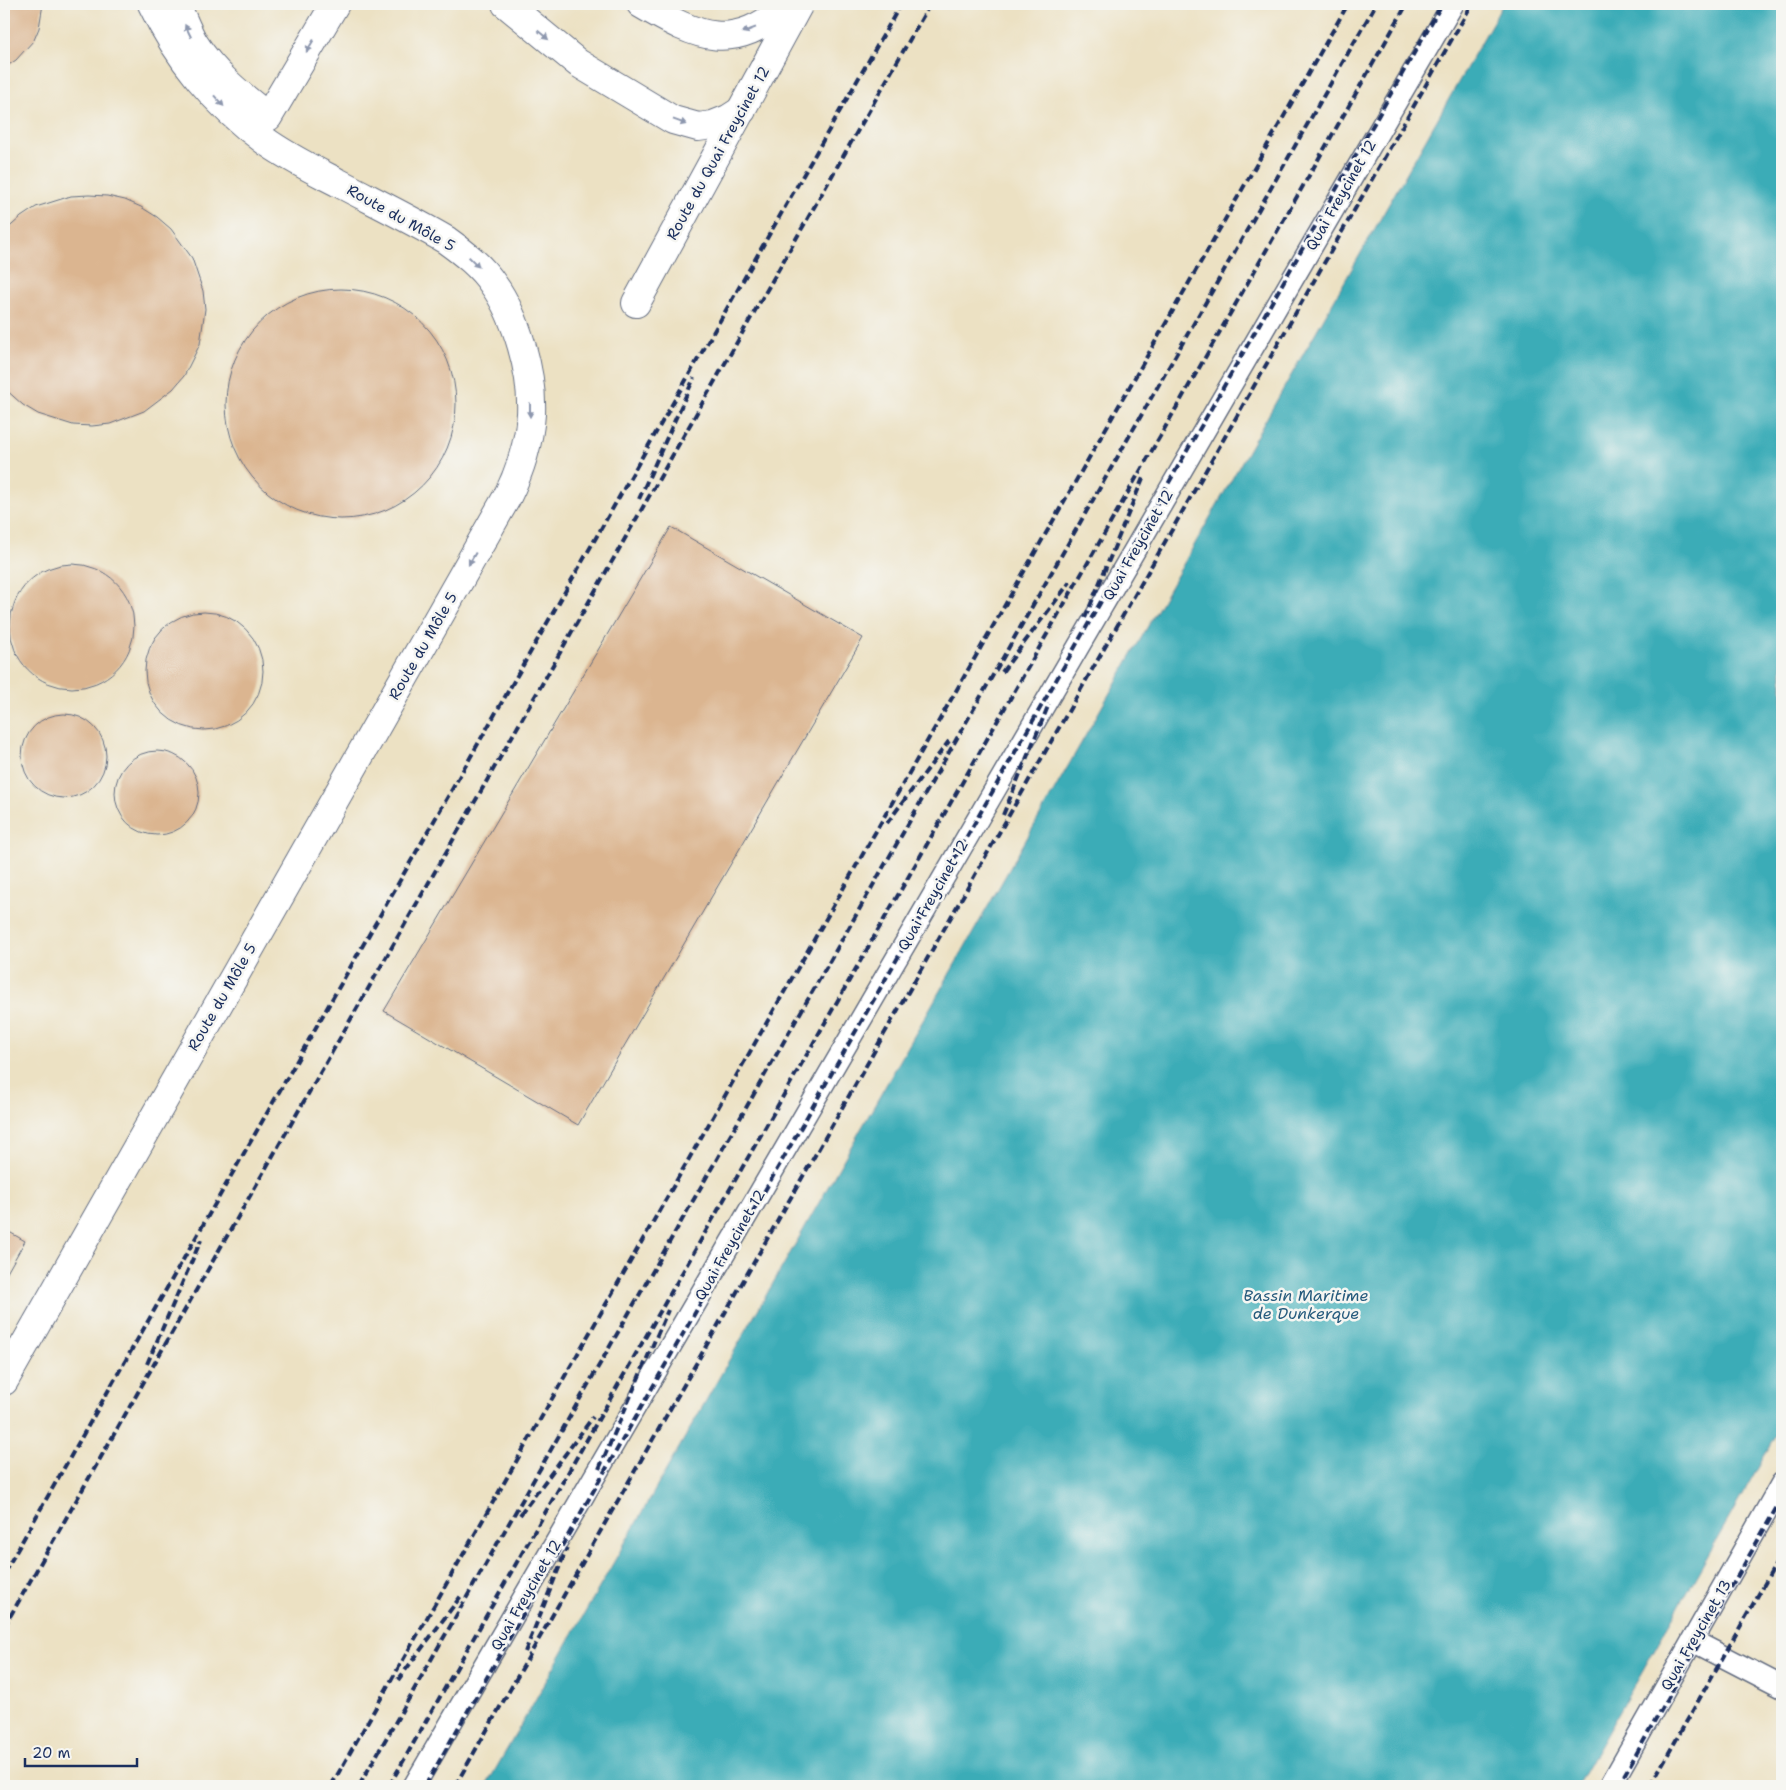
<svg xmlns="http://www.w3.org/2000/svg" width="1786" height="1790" viewBox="0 0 1786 1790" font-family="'Shantell Sans',sans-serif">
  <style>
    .water { fill: #3bacb7; stroke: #2b6e8a }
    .building { fill: #dbb590 }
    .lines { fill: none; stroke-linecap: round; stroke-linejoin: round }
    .lane-casing { stroke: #646d81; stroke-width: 24 }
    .street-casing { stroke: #646d81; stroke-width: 30 }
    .lane { stroke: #fff; stroke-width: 21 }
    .street { stroke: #fff; stroke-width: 28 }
    .rail { stroke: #1b2f5e; stroke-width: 4; stroke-dasharray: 8 4; stroke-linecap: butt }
    .oneway { fill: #8d97ae }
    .labels { text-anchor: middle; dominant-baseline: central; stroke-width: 5; stroke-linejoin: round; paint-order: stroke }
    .street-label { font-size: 15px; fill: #1b2f5e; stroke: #f6f6f2 }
    .water-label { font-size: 16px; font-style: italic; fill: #265b7d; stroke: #f6f6f2 }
  </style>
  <rect width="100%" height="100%" fill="#f6f6f2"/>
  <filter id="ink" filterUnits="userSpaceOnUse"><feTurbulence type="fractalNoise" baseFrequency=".02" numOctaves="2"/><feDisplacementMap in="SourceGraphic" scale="10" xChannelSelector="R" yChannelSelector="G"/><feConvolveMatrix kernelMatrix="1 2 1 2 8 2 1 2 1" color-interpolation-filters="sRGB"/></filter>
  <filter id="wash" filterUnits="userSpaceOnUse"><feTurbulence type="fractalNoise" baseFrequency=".0096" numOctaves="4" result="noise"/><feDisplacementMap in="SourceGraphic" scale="20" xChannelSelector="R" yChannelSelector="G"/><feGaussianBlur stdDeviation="1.12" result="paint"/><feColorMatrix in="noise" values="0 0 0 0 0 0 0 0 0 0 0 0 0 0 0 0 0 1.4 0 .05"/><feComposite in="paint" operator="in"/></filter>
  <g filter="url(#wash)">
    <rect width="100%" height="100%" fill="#ece1c3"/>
    <!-- water -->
    <path class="water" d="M1503,4H1782V1425L1577,1786H486Z"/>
    <g id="blocks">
      <!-- building -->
      <g class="building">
        <path d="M4,4H43L39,28L34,40L16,60L4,68Z"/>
        <path d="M89,195L107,196L125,200L141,207L157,217L171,229L192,258L203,291L205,309L200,344L184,376L173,389L144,411L110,424L92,426L73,425L38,414L23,405L4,388V232L21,217L36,207L71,196Z"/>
        <circle cx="341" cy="404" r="115"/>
        <path d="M671,527L863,638L578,1125L384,1011Z"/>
        <circle cx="72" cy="626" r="62"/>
        <circle cx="204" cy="671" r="59"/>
        <circle cx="64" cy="756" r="42"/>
        <circle cx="157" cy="793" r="42"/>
        <path d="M4,1229L25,1241L4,1278Z"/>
      </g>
    </g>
  </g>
  <g filter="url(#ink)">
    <use href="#blocks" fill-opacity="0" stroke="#646d81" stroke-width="1"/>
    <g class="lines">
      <defs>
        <g id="lane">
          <path d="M1693,1641L1782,1687"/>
          <path d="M414,1786L1453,4"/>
          <path d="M1610,1786L1782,1483"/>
        </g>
        <g id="street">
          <path d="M176,4C182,17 187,31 194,43C213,73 240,95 268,117L335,4"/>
          <path d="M506,4L578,63L673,120L698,127L713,125L728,119L742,110"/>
          <path d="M641,4C699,38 733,54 789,4"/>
          <path d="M636,303L799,4"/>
          <path d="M4,1381L507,497C520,471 529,443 531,414C533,374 517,317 493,284C481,266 464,253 446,240C412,220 375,202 339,183C314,170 287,157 264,140C216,105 177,57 152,4"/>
        </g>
      </defs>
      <!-- lane casing -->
      <use href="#lane" class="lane-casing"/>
      <!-- street casing -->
      <use href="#street" class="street-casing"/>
      <!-- lane -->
      <use href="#lane" class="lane"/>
      <!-- street -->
      <use href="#street" class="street"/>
      <!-- rail -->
      <g class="rail">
        <path d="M639,499L694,378"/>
        <path d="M1085,618L1143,478"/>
        <path d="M1002,672L1070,582"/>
        <path d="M1003,815L1049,704"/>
        <path d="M887,823L949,741"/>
        <path d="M147,1364L201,1240"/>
        <path d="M599,1469L668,1310"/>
        <path d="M520,1515L593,1417"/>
        <path d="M4,1573L901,4"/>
        <path d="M4,1627L930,4"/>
        <path d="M525,1652L567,1548"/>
        <path d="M398,1680L461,1596"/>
        <path d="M331,1786L1348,4"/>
        <path d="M359,1786L1376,4"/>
        <path d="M389,1786L1407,4"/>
        <path d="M425,1786L1442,4"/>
        <path d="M455,1786L1472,4"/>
        <path d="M1618,1786L1782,1498"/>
        <path d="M1650,1786L1782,1553"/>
      </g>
    </g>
    <!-- one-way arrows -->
    <defs><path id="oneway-solid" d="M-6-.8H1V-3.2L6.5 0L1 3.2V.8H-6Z" transform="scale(1.25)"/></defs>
    <g class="oneway">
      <use href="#oneway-solid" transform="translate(749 30) rotate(159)"/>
      <use href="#oneway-solid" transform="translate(188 31) rotate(-116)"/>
      <use href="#oneway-solid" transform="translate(543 35) rotate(40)"/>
      <use href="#oneway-solid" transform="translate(310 46) rotate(121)"/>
      <use href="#oneway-solid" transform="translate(219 101) rotate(48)"/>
      <use href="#oneway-solid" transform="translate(680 122) rotate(20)"/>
      <use href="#oneway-solid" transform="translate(474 262) rotate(45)"/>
      <use href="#oneway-solid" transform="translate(530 410) rotate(90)"/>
      <use href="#oneway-solid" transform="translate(472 559) rotate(120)"/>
    </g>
  </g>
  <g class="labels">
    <!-- street labels -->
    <g class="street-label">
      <text transform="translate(718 153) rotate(-61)">Route du Quai Freycinet 12</text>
      <text transform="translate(1341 195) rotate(-60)">Quai Freycinet 12</text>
      <text transform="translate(401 218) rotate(29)">Route du Môle 5</text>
      <text transform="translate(1138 545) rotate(-60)">Quai Freycinet 12</text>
      <text transform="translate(423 646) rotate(-60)">Route du Môle 5</text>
      <text transform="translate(933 895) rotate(-60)">Quai Freycinet 12</text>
      <text transform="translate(222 997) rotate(-60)">Route du Môle 5</text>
      <text transform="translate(730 1245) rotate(-60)">Quai Freycinet 12</text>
      <text transform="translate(526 1595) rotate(-60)">Quai Freycinet 12</text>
      <text transform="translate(1696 1635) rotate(-60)">Quai Freycinet 13</text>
    </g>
    <!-- water labels -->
    <g class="water-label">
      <text x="1306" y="1295">Bassin Maritime<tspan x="1306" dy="18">de Dunkerque</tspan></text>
    </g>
  </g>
  <!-- margin -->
  <rect width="1786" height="1790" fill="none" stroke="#f6f6f2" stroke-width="20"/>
  <!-- scale -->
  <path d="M25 1758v8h112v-8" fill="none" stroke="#1b2f5e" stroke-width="2.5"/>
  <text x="32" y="1758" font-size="15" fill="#1b2f5e" stroke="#f6f6f2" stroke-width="4" paint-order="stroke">20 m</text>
</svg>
